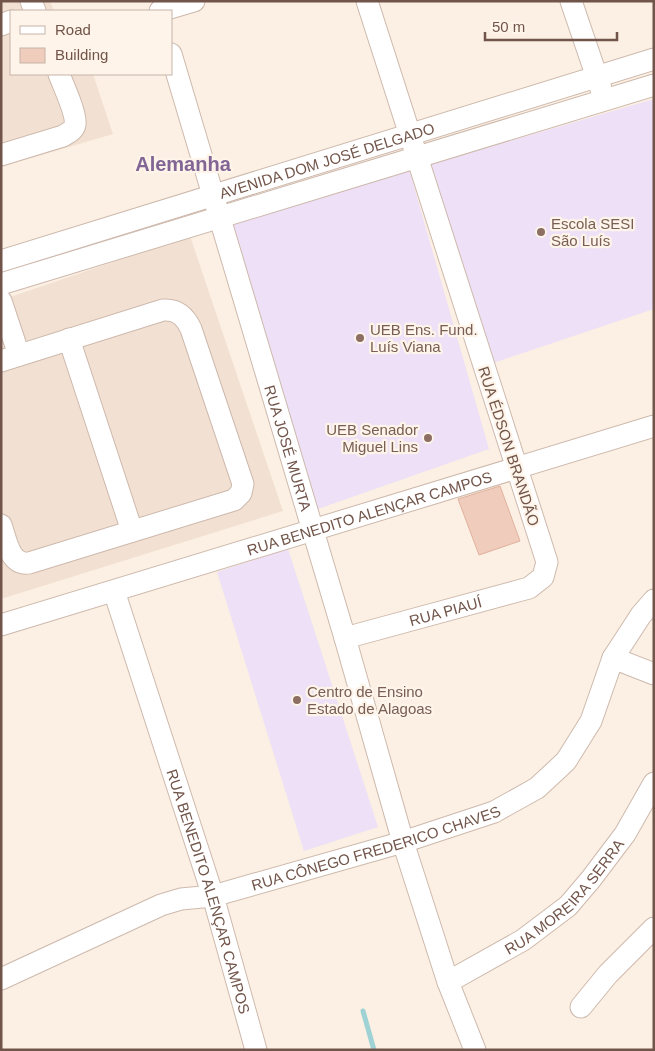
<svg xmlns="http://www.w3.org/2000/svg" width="655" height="1051" viewBox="0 0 655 1051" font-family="Arial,sans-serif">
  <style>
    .residential { fill: #f2e1d2 }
    .education { fill: #ede0f7 }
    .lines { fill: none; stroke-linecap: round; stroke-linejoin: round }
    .stream { stroke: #9fd2d5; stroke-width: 5 }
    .building { fill: #efccbc; stroke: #e1b19d }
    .minor-casing { stroke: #ceb9ad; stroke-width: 23 }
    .minor { stroke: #fff; stroke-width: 21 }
    .education-dot { fill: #8d6e63; stroke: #fef4e9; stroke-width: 2 }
    .labels { text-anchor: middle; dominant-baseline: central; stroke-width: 4.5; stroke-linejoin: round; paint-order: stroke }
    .street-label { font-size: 15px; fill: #72554a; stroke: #fef4e9 }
    .education-label { font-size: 15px; fill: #785e54; stroke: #fef4e9; text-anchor: start }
    .district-label { font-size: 20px; font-weight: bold; fill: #816695; stroke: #fef4e9 }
  </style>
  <rect width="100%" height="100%" fill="#fbf0e3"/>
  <!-- residential -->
  <g class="residential">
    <path d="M1,1H50L54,11H11V74H93L113,134L1,167Z"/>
    <path d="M190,236L283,511L1,599V300Z"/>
  </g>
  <!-- education -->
  <g class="education">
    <path d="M654,99V309L493,363L431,164Z"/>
    <path d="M409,169L489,449L315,510L230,226Z"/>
    <path d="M288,549L378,827L304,851L217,572Z"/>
  </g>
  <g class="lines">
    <!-- stream -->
    <path class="stream" d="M363,1011L374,1050"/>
  </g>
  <!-- building -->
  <path class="building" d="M500,486L520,541L479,555L458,499Z"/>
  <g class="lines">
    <defs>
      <g id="minor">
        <path d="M31,1L35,11"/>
        <path d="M571,1L601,89"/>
        <path d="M160,11L194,1"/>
        <path d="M1,25L11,21"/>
        <path id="s1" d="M171,54L345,638L403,842L448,982L475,1050"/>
        <path d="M1,155L63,136C68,133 74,130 75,125C77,114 63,85 59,74"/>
        <path id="s2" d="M1,261L654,59"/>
        <path d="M1,284L654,85"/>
        <path d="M1,301L19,355"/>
        <path d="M69,339L132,531"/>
        <path d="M1,361L163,310C177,309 185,316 191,329L243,484L241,493L234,500L29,563C9,566 6,538 1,525"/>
        <path id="s3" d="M114,591L213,896L256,1050"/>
        <path id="s4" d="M1,625L654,426"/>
        <path id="s5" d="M345,638L529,588L543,577L547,562L367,1"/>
        <path d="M613,658L654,674"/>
        <path id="s6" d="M1,979L161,905L181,899L213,896L403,842L494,812L537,788L566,761L591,721L613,658L641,615L654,600"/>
        <path id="s7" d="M448,982L523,940L568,906L591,879L625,834L654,783"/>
        <path d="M581,1007L608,974L654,928"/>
      </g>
    </defs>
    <!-- minor casing -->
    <use href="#minor" class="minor-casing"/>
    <!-- minor -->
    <use href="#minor" class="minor"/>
  </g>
  <!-- markers -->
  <g class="education-dot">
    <circle cx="541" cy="232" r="5"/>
    <circle cx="360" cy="338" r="5"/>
    <circle cx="428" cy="438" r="5"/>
    <circle cx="297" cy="700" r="5"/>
  </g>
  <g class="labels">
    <!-- street labels -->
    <g class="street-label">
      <text stroke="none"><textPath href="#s2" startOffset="341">AVENIDA DOM JOSÉ DELGADO</textPath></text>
      <text transform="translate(509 446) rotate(72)">RUA ÉDSON BRANDÃO</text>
      <text stroke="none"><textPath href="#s1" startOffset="411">RUA JOSÉ MURTA</textPath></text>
      <text stroke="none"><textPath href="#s4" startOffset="385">RUA BENEDITO ALENÇAR CAMPOS</textPath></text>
      <text stroke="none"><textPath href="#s5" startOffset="104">RUA PIAUÍ</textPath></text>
      <text stroke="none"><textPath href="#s6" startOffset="399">RUA CÔNEGO FREDERICO CHAVES</textPath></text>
      <text stroke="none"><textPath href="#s3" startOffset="315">RUA BENEDITO ALENÇAR CAMPOS</textPath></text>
      <text stroke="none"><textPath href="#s7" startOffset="146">RUA MOREIRA SERRA</textPath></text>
    </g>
    <!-- education labels -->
    <g class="education-label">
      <text x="551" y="223">Escola SESI<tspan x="551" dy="17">São Luís</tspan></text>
      <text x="370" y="329">UEB Ens. Fund.<tspan x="370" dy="17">Luís Viana</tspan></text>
      <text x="418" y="429" text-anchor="end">UEB Senador<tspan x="418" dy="17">Miguel Lins</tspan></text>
      <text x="307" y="691">Centro de Ensino<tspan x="307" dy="17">Estado de Alagoas</tspan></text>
    </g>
    <!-- district labels -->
    <g class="district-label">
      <text x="183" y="164">Alemanha</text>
    </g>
  </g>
  <!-- border -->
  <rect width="655" height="1051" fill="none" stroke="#72554a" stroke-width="5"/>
  <!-- legend -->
  <rect x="10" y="10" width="162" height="65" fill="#fef4e9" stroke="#c6b4a9"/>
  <rect x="20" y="26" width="25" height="8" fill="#ffffff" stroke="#c6b4a9"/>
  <text x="55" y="35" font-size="15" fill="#72554a">Road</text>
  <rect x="20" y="48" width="25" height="15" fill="#efccbc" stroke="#c6b4a9"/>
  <text x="55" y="60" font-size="15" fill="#72554a">Building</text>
  <!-- scale -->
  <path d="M485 32v8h132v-8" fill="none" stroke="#72554a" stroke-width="2.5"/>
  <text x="492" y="32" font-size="15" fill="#72554a" stroke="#fef4e9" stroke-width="4" paint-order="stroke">50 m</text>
</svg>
